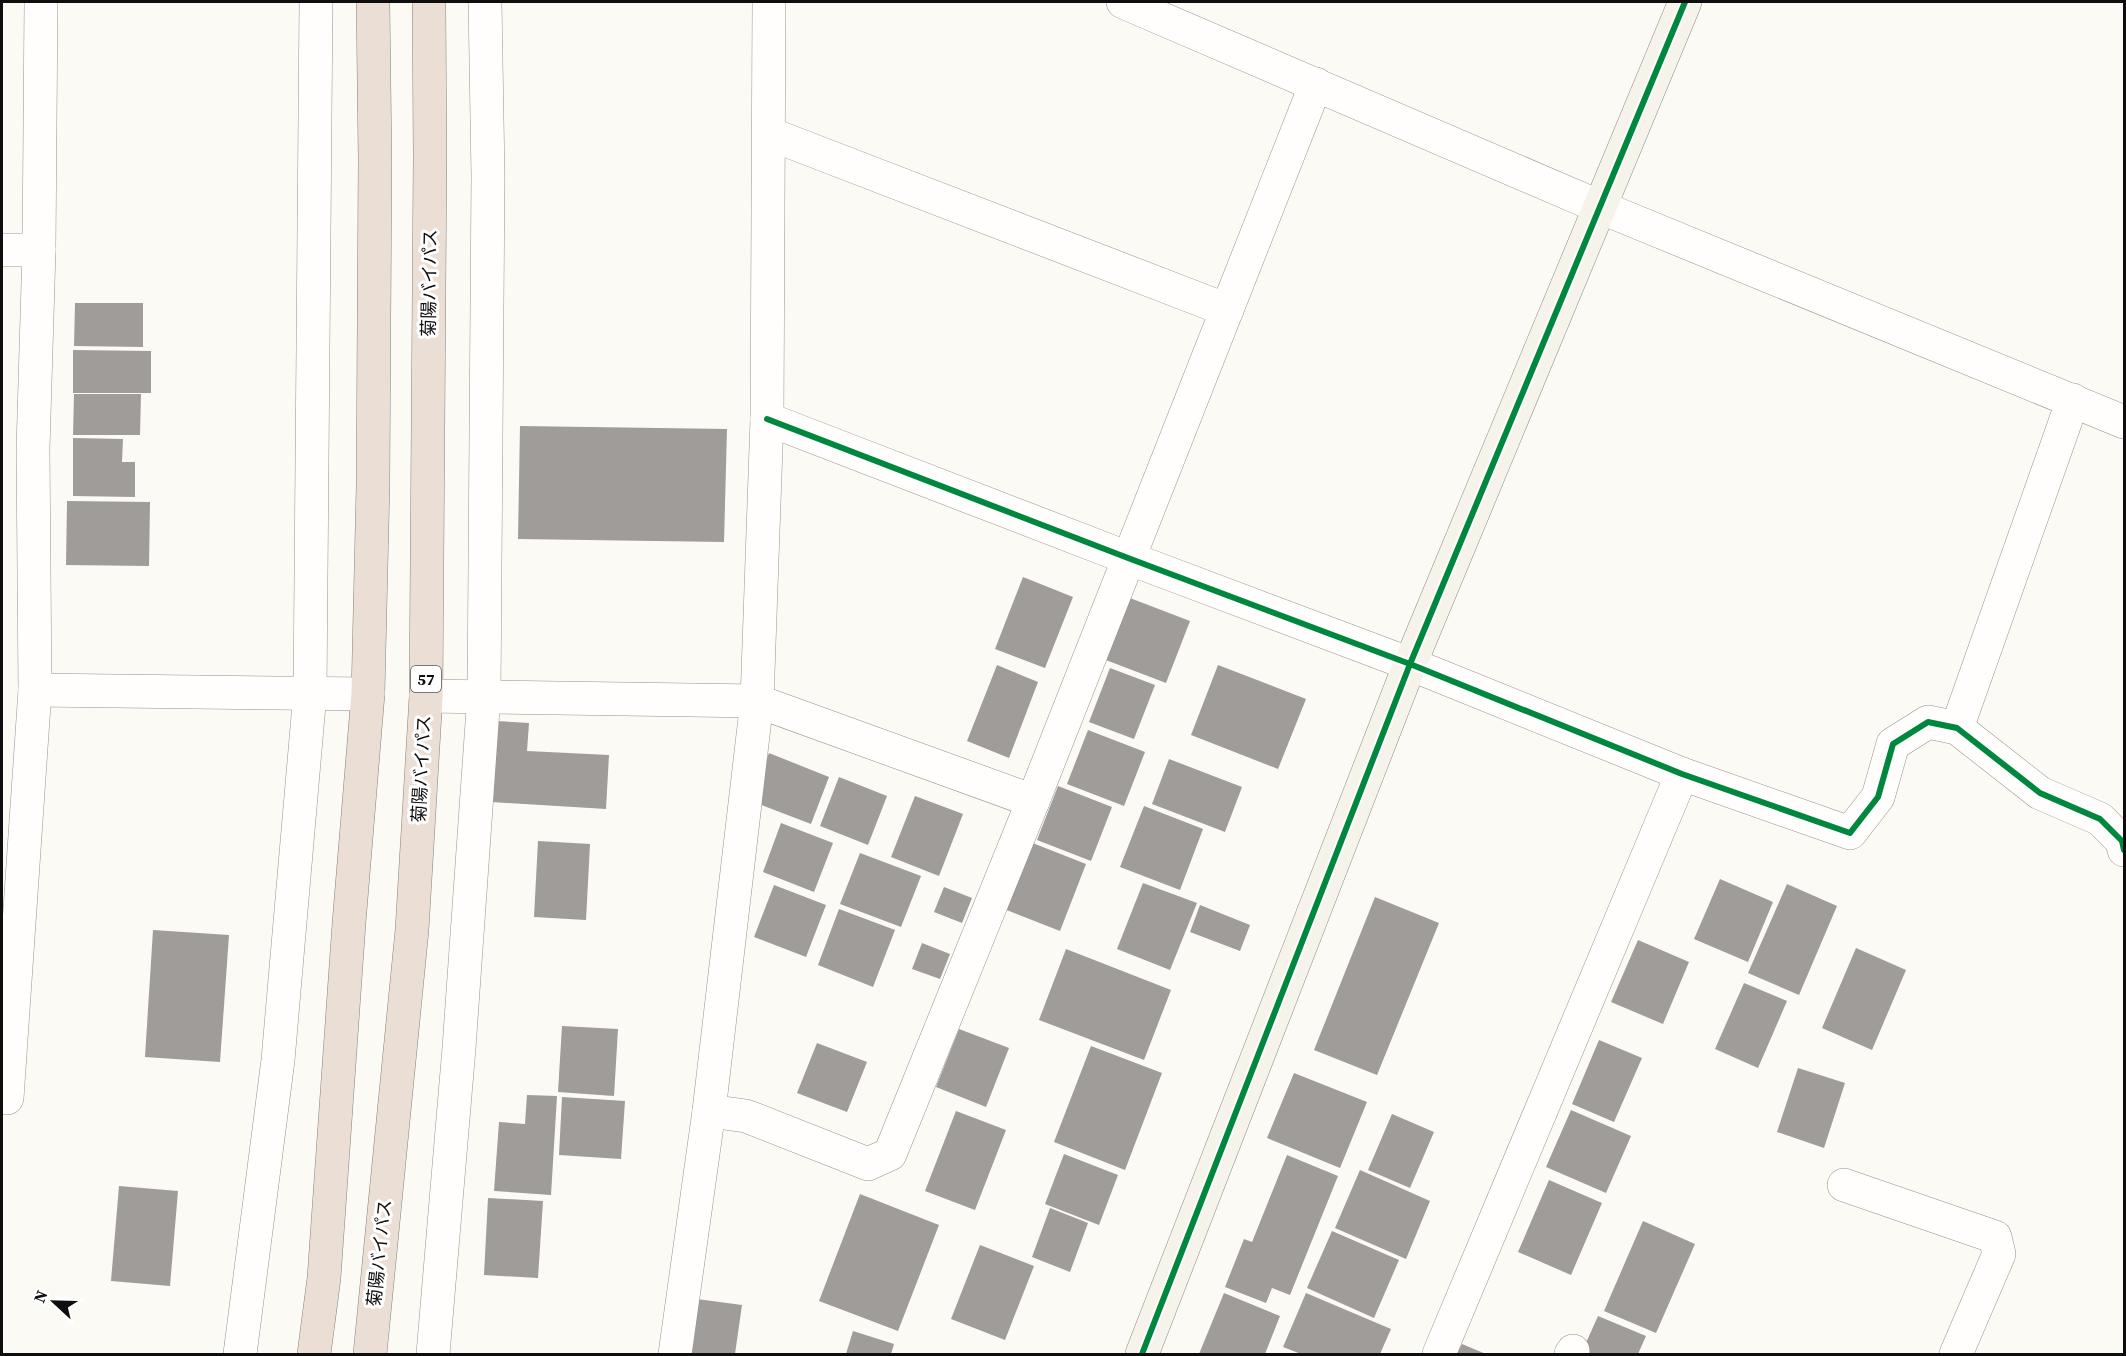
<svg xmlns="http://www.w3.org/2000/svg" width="2126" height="1356" viewBox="0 0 2126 1356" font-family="'Source Serif 4','Noto Sans JP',serif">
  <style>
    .building { fill: #9f9c99 }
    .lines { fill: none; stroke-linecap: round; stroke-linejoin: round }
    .street-casing { stroke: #959492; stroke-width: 34 }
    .secondary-casing { stroke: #8c8b88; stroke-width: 34 }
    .highway-casing { stroke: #82827f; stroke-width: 34 }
    .street { stroke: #fffefd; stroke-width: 33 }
    .secondary { stroke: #f5f3ea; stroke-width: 33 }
    .highway { stroke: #eaded5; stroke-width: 33 }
    .cycleway-casing { stroke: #fff; stroke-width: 10 }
    .cycleway { stroke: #00873e; stroke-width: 6 }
    .labels { text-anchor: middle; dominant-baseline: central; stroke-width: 6; stroke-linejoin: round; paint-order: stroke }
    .shield { fill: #fff; stroke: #565656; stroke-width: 1.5 }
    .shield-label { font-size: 16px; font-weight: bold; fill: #0e0e0e }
    .street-label { font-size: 18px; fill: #0e0e0e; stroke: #fff }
  </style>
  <rect width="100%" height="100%" fill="#fcfaf4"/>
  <!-- building -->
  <g class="building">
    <path d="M75,303H143V347L74,346Z"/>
    <path d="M73,350L151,351V393H73Z"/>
    <path d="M74,394H141L140,435H73Z"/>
    <path d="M520,426L727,429L724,542L518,539Z"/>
    <path d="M73,438L123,439L122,462H135V497L73,496Z"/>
    <path d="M67,501L150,502L149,566L66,565Z"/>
    <path d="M1023,577L1073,597L1045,668L995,649Z"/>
    <path d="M1122,595L1190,621L1166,683L1098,657Z"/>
    <path d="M997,665L1038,682L1009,758L967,741Z"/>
    <path d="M1218,665L1306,699L1278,769L1191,735Z"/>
    <path d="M1110,668L1155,685L1134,739L1089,722Z"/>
    <path d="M496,721L529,723L527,751L609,755L606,809L491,802Z"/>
    <path d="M1088,730L1145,752L1124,806L1067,784Z"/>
    <path d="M769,753L829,777L811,824L751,801Z"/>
    <path d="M1169,759L1242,787L1225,832L1152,804Z"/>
    <path d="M839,777L887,796L868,845L820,826Z"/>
    <path d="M1058,786L1112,807L1091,861L1037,840Z"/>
    <path d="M915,796L963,814L939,876L891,857Z"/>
    <path d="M1144,806L1203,829L1180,890L1120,867Z"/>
    <path d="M781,823L833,843L814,892L763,872Z"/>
    <path d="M538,841L590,844L586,920L534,917Z"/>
    <path d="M1030,842L1086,864L1060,931L1004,909Z"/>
    <path d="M860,853L921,876L901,927L840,904Z"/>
    <path d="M1720,879L1773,902L1748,962L1694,939Z"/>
    <path d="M1143,883L1197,903L1170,970L1117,949Z"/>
    <path d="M1787,884L1837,906L1799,995L1748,973Z"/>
    <path d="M774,885L826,905L806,957L754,937Z"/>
    <path d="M944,887L972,898L962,923L934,912Z"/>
    <path d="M1375,897L1439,923L1377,1075L1314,1050Z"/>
    <path d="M1200,905L1250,925L1240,951L1190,932Z"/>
    <path d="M839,909L895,930L873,987L818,965Z"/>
    <path d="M153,930L229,935L220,1062L145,1057Z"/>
    <path d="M1638,940L1689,962L1663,1024L1611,1002Z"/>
    <path d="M922,943L950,954L940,979L912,969Z"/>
    <path d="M1856,948L1906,970L1872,1050L1822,1028Z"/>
    <path d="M1066,949L1171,990L1144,1060L1039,1020Z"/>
    <path d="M1744,983L1787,1001L1758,1068L1715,1049Z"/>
    <path d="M562,1026L618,1029L614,1096L558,1092Z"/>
    <path d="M959,1029L1009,1048L986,1107L936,1087Z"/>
    <path d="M1599,1040L1642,1058L1614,1122L1572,1104Z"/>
    <path d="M817,1043L867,1062L847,1112L797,1093Z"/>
    <path d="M1091,1046L1162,1073L1125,1170L1054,1142Z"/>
    <path d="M1798,1068L1845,1083L1824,1148L1777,1132Z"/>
    <path d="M1294,1073L1367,1102L1340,1168L1267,1138Z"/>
    <path d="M527,1095L557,1096L551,1195L494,1191L499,1122L525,1124Z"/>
    <path d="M562,1097L625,1101L621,1159L559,1155Z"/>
    <path d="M1571,1110L1631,1136L1606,1193L1546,1167Z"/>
    <path d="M956,1111L1006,1130L975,1210L925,1191Z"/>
    <path d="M1392,1114L1434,1132L1410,1188L1368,1170Z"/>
    <path d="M1064,1154L1118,1175L1099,1225L1045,1204Z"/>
    <path d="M1287,1155L1338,1176L1290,1295L1272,1288L1266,1303L1225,1287L1244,1239L1252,1242Z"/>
    <path d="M1360,1170L1430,1201L1406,1259L1335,1228Z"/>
    <path d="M1549,1180L1602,1203L1571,1275L1518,1252Z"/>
    <path d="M119,1186L178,1191L170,1286L111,1281Z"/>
    <path d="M860,1194L939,1225L898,1331L819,1301Z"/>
    <path d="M488,1198L543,1201L538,1278L484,1275Z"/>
    <path d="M1050,1208L1088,1223L1070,1272L1032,1257Z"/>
    <path d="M1643,1221L1695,1244L1656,1333L1604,1311Z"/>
    <path d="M1332,1231L1399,1260L1374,1318L1307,1288Z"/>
    <path d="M980,1245L1034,1266L1005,1340L951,1319Z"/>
    <path d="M1224,1293L1280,1316L1265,1354H1199Z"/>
    <path d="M1306,1293L1391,1329L1380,1354H1301L1283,1347Z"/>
    <path d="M697,1299L742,1305L735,1354H689Z"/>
    <path d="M1598,1316L1646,1336L1638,1354H1581Z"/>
    <path d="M853,1331L894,1344L891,1354H846Z"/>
    <path d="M1462,1344L1486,1354H1457Z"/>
  </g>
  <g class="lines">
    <defs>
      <g id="street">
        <path d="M1123,2L1600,207L2124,422"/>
        <path d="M770,134L1227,310"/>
        <path d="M2,250H39"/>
        <path d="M767,419L1128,558L1410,664L1682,774L1850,833L1878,797L1893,744L1928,722L1957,728L2040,793L2100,819L2122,841L2124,850"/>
        <path d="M35,690L368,694"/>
        <path d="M426,696L757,701L1033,801"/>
        <path d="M1957,728L2073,400"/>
        <path d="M2,1097L7,1098L35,690L33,449L39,250L41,2"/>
        <path d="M709,1111L746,1116L868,1164L890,1154L1033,801L1316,84"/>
        <path d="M1844,1185L1995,1237L1999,1254L1956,1354"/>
        <path d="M240,1354L278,1060L310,693L316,2"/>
        <path d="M433,1354L459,1048L484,695L488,176L485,2"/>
        <path d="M675,1354L709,1111L757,701L767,419L769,2"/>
        <path d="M1439,1354L1682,774"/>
        <path d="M1571,1354L1573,1351"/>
      </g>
      <path id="secondary" d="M1142,1354L1410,664L1685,2"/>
      <g id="highway">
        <path d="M314,1354L324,1278L349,923L368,694L373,485L375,160L373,2"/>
        <path d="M370,1354L412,930L426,696L430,157L429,2"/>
      </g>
    </defs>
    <!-- street casing -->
    <use href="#street" class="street-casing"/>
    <!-- secondary casing -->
    <use href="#secondary" class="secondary-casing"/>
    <!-- highway casing -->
    <use href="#highway" class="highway-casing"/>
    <!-- street -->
    <use href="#street" class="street"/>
    <!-- secondary -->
    <use href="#secondary" class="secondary"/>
    <!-- highway -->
    <use href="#highway" class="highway"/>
    <defs>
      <g id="cycleway">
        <path d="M767,419L1128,558L1410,664L1682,774L1850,833L1878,797L1893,744L1928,722L1957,728L2040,793L2100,819L2122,841L2124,850"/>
        <path d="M1142,1354L1410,664L1685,2"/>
      </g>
    </defs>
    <!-- cycleway casing -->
    <use href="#cycleway" class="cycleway-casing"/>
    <!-- cycleway -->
    <use href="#cycleway" class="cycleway"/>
  </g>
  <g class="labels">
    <!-- shield labels -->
    <rect class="shield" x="411" y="666" width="30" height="26" rx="4.5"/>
    <g class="shield-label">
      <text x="426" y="679">57</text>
    </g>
    <!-- street labels -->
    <g class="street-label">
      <text transform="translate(429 283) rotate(-89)">菊陽バイパス</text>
      <text transform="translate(421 769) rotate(-87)">菊陽バイパス</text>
      <text transform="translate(379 1253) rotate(-84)">菊陽バイパス</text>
    </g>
  </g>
  <!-- border -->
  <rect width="2126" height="1356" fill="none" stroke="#0e0e0e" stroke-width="6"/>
  <!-- north arrow -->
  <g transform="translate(54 1302) rotate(292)" stroke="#ffffff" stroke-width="4.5" paint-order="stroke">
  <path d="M0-4.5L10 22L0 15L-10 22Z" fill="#0e0e0e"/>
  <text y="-9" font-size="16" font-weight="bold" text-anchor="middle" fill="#0e0e0e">N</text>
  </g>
</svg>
